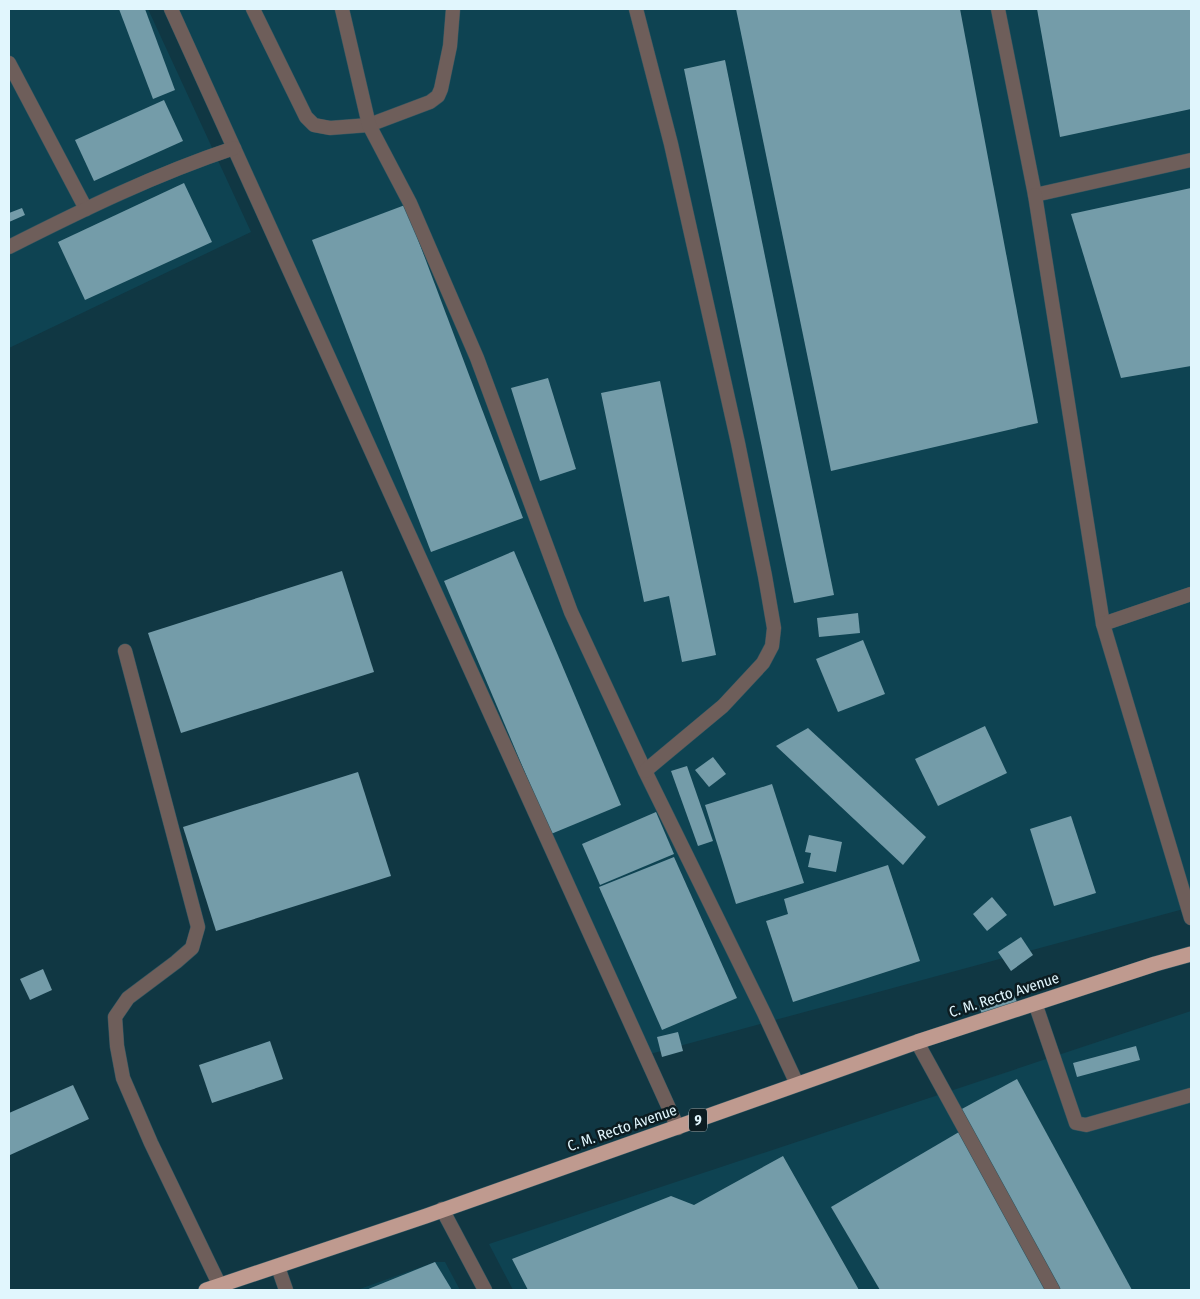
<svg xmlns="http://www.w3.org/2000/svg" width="1200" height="1299" viewBox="0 0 1200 1299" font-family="'Fira Sans Condensed',sans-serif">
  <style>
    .built { fill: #0e4352 }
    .building { fill: #749ca9 }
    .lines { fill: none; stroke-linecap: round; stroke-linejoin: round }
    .lane-casing { stroke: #315661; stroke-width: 15 }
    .highway-casing { stroke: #315661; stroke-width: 16 }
    .lane { stroke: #6e5e5a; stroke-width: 14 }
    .highway { stroke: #bf9a8f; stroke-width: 15 }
    .labels { text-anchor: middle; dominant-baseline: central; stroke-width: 5; stroke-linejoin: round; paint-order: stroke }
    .shield { fill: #0c1c21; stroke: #a1b5bb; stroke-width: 1 }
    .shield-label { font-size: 14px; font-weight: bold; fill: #e1f6fd }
    .street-label { font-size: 15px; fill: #e1f6fd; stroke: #0c1c21 }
  </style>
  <rect width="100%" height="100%" fill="#103743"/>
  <!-- built -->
  <g class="built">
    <path d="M9,9H148L251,232L9,348Z"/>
    <path d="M168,9H1191V907L639,1057Z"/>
    <path d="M1191,1011V1290H513L489,1244Z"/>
    <path d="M435,1262H445L460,1290H357Z"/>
  </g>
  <!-- building -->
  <g class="building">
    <path d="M119,9H145L175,90L153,99Z"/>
    <path d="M736,9H960L1038,423L831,471Z"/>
    <path d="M1037,9H1191V109L1060,137Z"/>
    <path d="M725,60L834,595L794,603L684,69Z"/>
    <path d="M164,100L183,141L94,181L75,140Z"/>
    <path d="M184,183L212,242L85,300L58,242Z"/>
    <path d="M1191,188V366L1121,378L1071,214Z"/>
    <path d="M405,205L523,518L431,552L312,240Z"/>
    <path d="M22,208L25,215L9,222V213Z"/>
    <path d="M548,378L576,469L540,481L511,388Z"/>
    <path d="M660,381L716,655L682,662L669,596L644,602L601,393Z"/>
    <path d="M514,551L621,805L551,834L444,581Z"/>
    <path d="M342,571L374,672L181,733L148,633Z"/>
    <path d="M858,613L860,633L819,637L817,618Z"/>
    <path d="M863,640L885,694L838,712L816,659Z"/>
    <path d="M985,726L1007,773L938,806L915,759Z"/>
    <path d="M808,728L926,837L903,865L776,746Z"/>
    <path d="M713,757L726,774L709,787L695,770Z"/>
    <path d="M687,766L713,841L698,846L671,771Z"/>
    <path d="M358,772L391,876L216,931L183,827Z"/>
    <path d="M772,784L804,883L736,904L705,805Z"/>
    <path d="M656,812L674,854L600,885L582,844Z"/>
    <path d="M1071,816L1096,893L1054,906L1030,829Z"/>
    <path d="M809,835L842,842L836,872L808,867L811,853L805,852Z"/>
    <path d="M674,857L737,998L662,1030L599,887Z"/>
    <path d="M888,865L920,961L793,1002L766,921L788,914L784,899Z"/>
    <path d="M992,897L1007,915L987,931L973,914Z"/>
    <path d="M1021,937L1033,955L1011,971L998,952Z"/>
    <path d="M43,969L52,990L30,1000L20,979Z"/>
    <path d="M1014,994L1018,1005L982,1015L979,1005Z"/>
    <path d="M678,1032L683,1051L662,1057L657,1037Z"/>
    <path d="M270,1041L283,1079L212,1103L199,1065Z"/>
    <path d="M1136,1046L1140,1060L1077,1077L1073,1063Z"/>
    <path d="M1017,1079L1132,1290H1058L960,1110Z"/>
    <path d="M73,1085L89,1119L10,1155L9,1113Z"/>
    <path d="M959,1132L1048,1290H880L831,1207Z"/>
    <path d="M783,1156L859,1290H528L512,1259L671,1196L694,1205Z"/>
    <path d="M435,1262L452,1290H366Z"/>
  </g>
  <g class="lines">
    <defs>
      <g id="lane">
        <path d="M171,9L678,1128"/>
        <path d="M253,9L306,117L314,125L330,128L369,125L430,102L438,96L441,89L450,46L453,9"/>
        <path d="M342,9L369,125L410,203L477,358L571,612L645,771L764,1013L797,1084"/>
        <path d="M636,9L671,144L738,443L765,576L774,628L772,646L763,663L723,706L645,771"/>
        <path d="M998,9L1035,195L1191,160"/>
        <path d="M9,63L86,209"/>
        <path d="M1035,195L1103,624"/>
        <path d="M9,247C82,210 156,174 234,148"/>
        <path d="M1191,594L1103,624L1191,918"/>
        <path d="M125,651L198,927L192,948L176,962L128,998L115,1017L117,1046L123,1078L151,1143L220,1286"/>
        <path d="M1035,1003L1076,1123L1086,1125L1191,1095"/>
        <path d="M917,1042L1053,1290"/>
        <path d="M442,1209L485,1290"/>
        <path d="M278,1267L286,1290"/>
      </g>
      <path id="highway" d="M206,1290L426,1216L917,1042L1155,964L1191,954"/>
    </defs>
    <!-- lane casing -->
    <use href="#lane" class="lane-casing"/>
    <!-- highway casing -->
    <use href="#highway" class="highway-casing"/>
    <!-- lane -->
    <use href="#lane" class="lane"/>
    <!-- highway -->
    <use href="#highway" class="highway"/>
  </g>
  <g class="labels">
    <!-- shield labels -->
    <rect class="shield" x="689" y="1108.5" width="18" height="23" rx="4"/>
    <g class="shield-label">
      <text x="698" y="1120">9</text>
    </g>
    <!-- street labels -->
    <g class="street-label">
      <text transform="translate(1004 995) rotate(-18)">C. M. Recto Avenue</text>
      <text transform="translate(622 1128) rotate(-19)">C. M. Recto Avenue</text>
    </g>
  </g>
  <!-- border -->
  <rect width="1200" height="1299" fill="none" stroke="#e1f6fd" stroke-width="20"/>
</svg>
